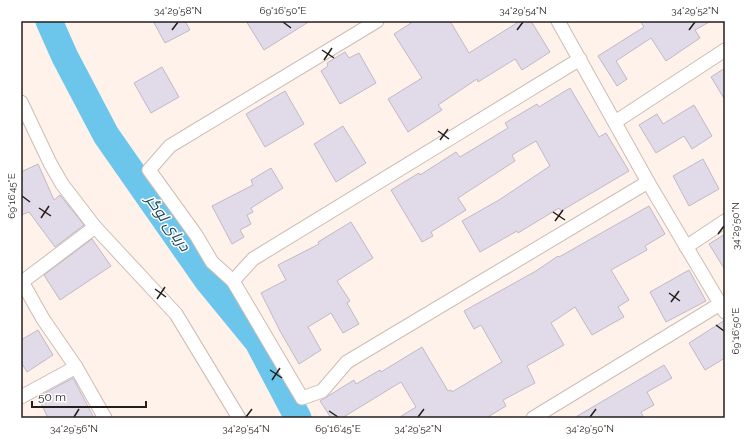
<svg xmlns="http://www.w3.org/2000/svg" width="746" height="439" viewBox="0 0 746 439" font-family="Raleway,Cairo,sans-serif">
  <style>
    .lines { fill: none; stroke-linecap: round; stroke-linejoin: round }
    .river { stroke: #6cc6ec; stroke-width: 27 }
    .building { fill: #e1dae8; stroke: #c0b9c6 }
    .minor-casing { stroke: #ccbdb5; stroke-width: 15 }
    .minor { stroke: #fff; stroke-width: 13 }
    .ticks { fill: none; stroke: #241e1b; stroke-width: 1.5 }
    .labels { text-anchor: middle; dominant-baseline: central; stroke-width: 3; stroke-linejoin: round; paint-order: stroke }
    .water-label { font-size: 15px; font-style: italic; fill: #194151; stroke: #fff }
    .neatline { fill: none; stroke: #241e1b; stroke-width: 1.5 }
    .ticks-label { font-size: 10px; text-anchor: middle; fill: #241e1b }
  </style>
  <rect width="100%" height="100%" fill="#fff2eb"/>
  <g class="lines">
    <!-- river -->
    <path class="river" d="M49,21L65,57L106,135L208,281L258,342L298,418"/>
  </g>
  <!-- building -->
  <g class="building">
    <path d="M153,21H185L190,30L165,43Z"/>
    <path d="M246,21H310L264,50Z"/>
    <path d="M414,21H450L469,53L520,21H531L550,52L522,70L515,59L478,82L477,79L438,105L442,110L408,132L388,99L422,78L394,34Z"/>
    <path d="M640,21H711L695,30L700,38L666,61L651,38L616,61L627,79L617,86L598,56L644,27Z"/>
    <path d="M345,52L349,58L359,53L376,83L340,104L321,71L328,66L327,63Z"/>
    <path d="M162,67L179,97L151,113L134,83Z"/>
    <path d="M725,68V100L711,77Z"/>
    <path d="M570,88L599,137L606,133L629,171L561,211L559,208L518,233L517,231L480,252L462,221L499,200L550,166L536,141L512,155L515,161L458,198L466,210L431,232L433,236L422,242L391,190L419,173L420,175L456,152L460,157L508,128L505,123L537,104L539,107Z"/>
    <path d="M285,91L304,124L265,147L246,114Z"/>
    <path d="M694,105L712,136L692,149L684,136L656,153L639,125L657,114L663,124Z"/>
    <path d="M343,126L366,163L336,182L314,144Z"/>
    <path d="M703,159L719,189L689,206L673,176Z"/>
    <path d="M38,164L54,200L60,195L84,225L55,247L29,212L21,215V172Z"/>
    <path d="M271,168L283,188L251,208L253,212L247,215L251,224L240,230L244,237L232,244L212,206L253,185L251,180Z"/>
    <path d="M649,206L665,234L645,246L647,250L611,270L629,300L618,307L624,317L592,335L575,307L551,323L564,345L527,366L535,383L503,400L506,406L486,418H398L416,407L401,382L342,418H331L320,401L354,380L356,384L380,370L381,372L422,347L448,391L451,390L452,392L502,362L481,325L474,329L464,311L536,271L558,256L559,257Z"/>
    <path d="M351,222L373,258L337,281L350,301L347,303L359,324L343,333L331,313L308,327L321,350L299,364L280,331L261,293L286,280L278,265L319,244L318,242Z"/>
    <path d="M725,234V270L709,244Z"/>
    <path d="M92,239L111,266L60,300L44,275Z"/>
    <path d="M689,270L706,301L666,322L650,292Z"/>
    <path d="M725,320V358L705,370L689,343Z"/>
    <path d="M38,330L53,355L27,372L21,362V340Z"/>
    <path d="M664,365L672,378L647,392L654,405L641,412L644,418H574Z"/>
    <path d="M73,378L94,418H48L38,397Z"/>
  </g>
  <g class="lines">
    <defs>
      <g id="minor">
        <path d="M377,21L170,146L149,170L196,235L212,262L233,281L302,398L322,391L347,362L648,182"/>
        <path d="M558,21L648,182L725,312"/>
        <path d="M21,102L50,163L62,184L95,227L176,314L239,418"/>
        <path d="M615,122L725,50"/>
        <path d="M686,247L725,221"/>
        <path d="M21,280L43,319L76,367L105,418"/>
        <path d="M233,281L253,259L580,59"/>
        <path d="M22,282L95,227"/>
        <path d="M21,397L76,367"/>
        <path d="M533,418L720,304"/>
      </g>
    </defs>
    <!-- minor casing -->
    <use href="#minor" class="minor-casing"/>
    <!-- minor -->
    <use href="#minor" class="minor"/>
  </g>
  <!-- ticks -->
  <path class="ticks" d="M283,22L291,28M172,30L178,22M517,30L523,22M689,30L695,22M322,50L334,58M324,60L332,48M438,131L449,139M440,140L448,129M22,196L30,202M39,208L51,216M553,212L565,220M41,218L49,206M555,221L563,210M718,234L724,226M155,289L166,297M669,293L680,301M157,299L165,287M671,302L679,291M716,325L724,331M270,370L282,378M272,380L280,368M329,411L338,417M74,417L79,409M246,417L252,409M418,417L424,409M590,417L596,409"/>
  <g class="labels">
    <!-- water labels -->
    <g class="water-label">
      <text transform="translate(168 223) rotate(55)">دریای لوگر</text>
    </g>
  </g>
  <!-- border -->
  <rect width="746" height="439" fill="none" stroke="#ffffff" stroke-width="44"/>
  <!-- scale -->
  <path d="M32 401v6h114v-6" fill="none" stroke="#241e1b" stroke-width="2"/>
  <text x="38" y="401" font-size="12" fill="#241e1b" stroke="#ffffff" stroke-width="3" paint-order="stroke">50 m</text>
  <rect x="22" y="22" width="702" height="395" class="neatline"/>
  <g class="ticks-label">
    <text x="178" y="14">34°29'58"N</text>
    <text x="283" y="14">69°16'50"E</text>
    <text x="523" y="14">34°29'54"N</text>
    <text x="695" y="14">34°29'52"N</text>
    <text transform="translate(11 196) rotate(-90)" y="4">69°16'45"E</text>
    <text transform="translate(735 226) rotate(-90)" y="4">34°29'50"N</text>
    <text transform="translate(735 331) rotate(-90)" y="4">69°16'50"E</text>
    <text x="74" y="432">34°29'56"N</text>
    <text x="246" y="432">34°29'54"N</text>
    <text x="338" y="432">69°16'45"E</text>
    <text x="418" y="432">34°29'52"N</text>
    <text x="590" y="432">34°29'50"N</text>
  </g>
</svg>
